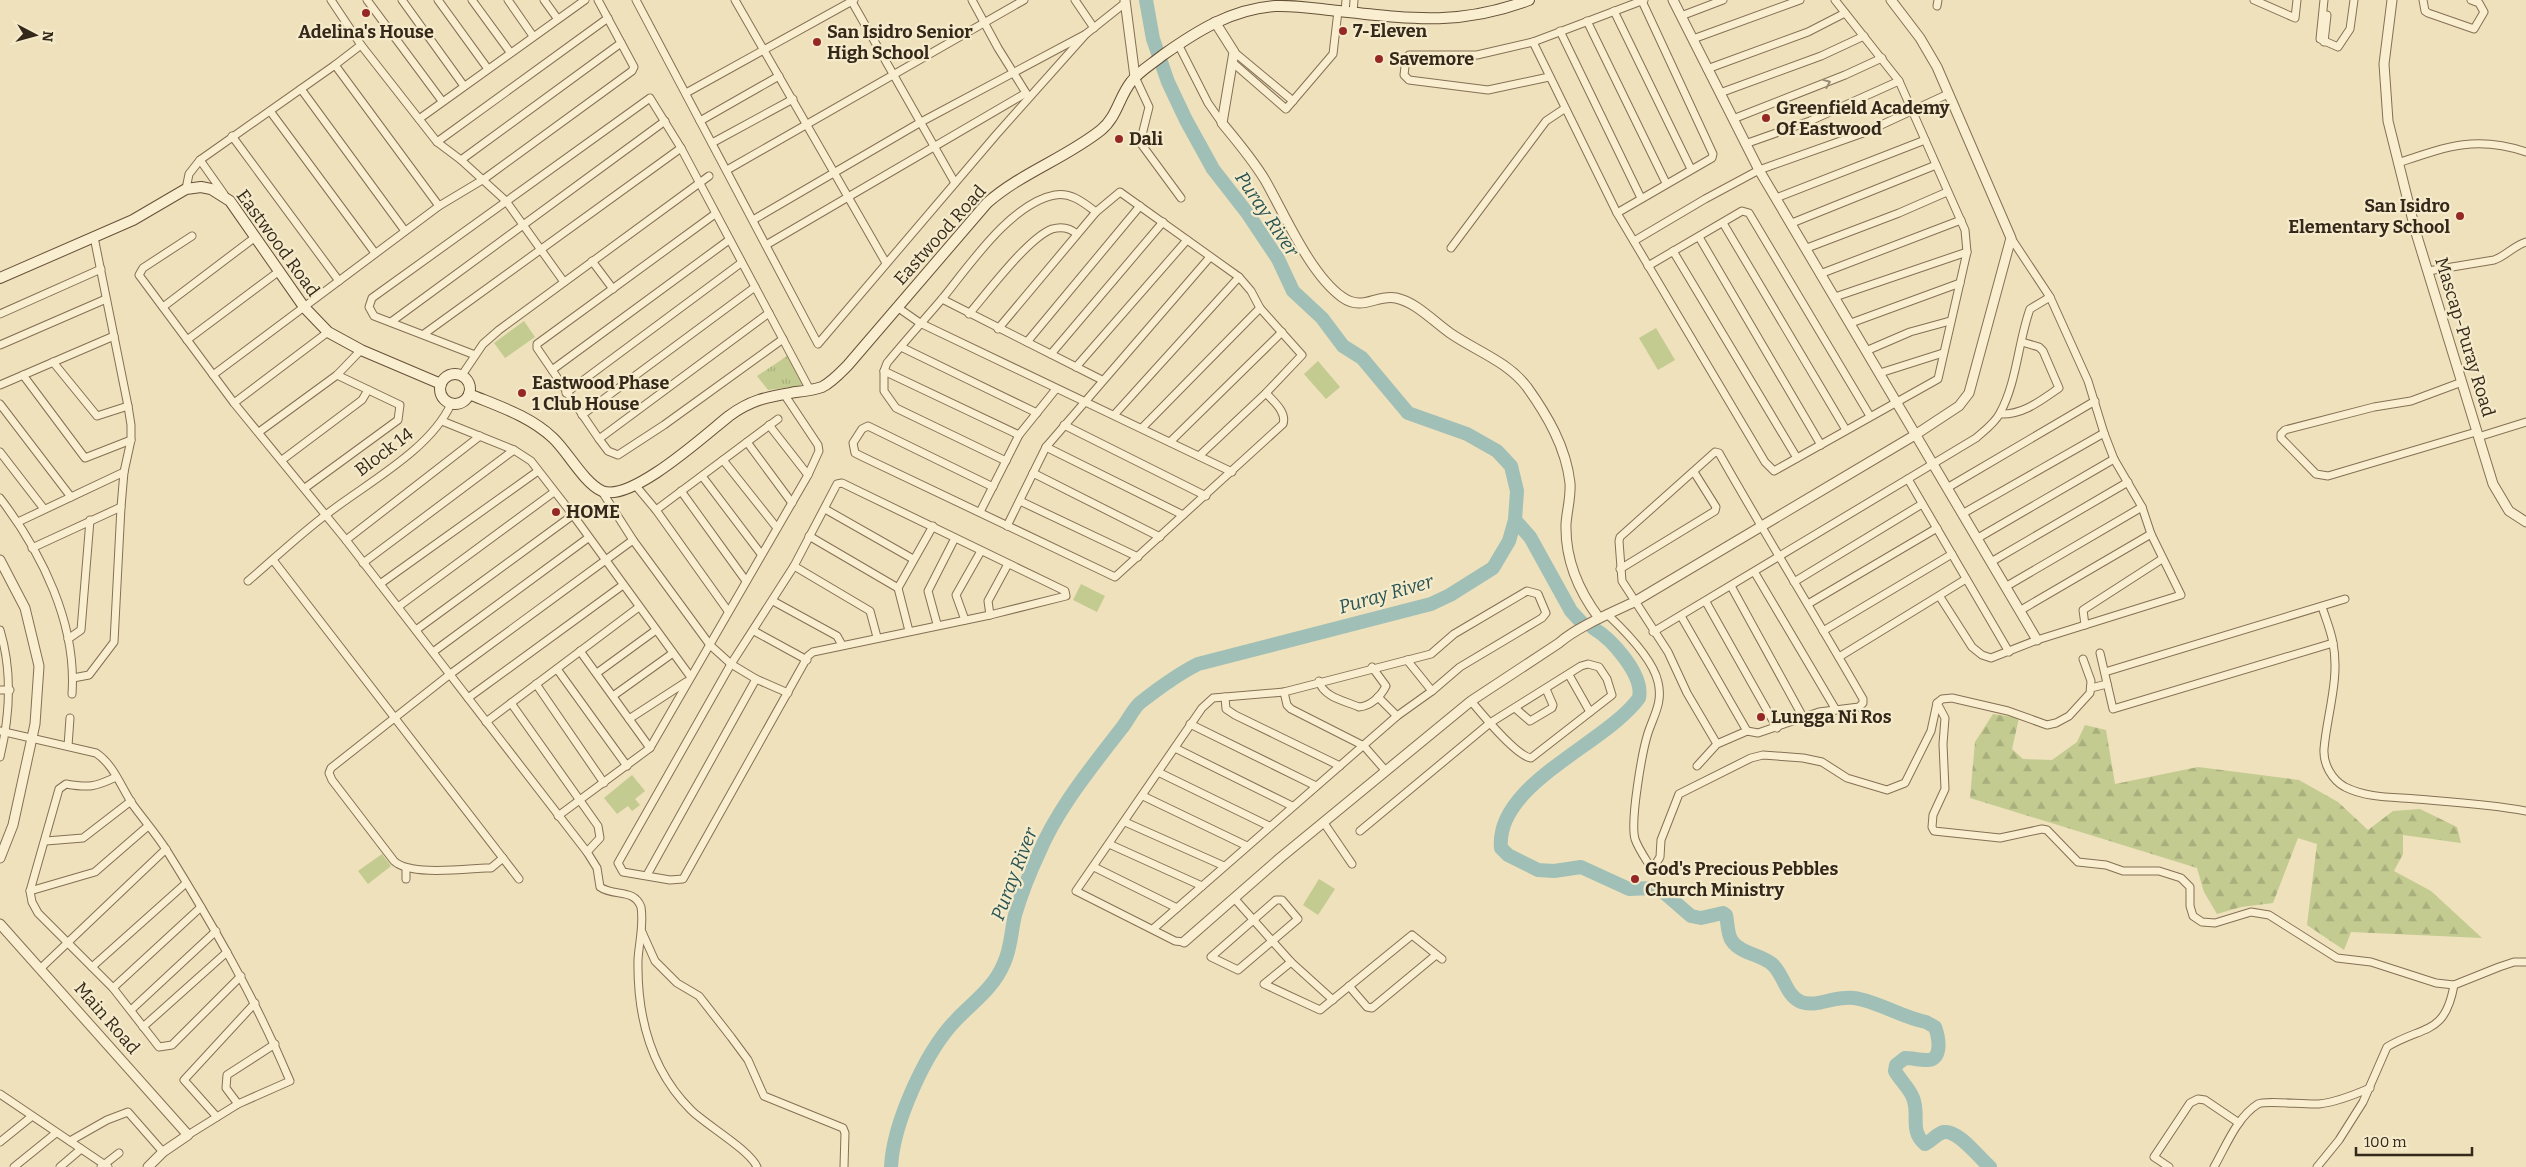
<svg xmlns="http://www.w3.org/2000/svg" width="2526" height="1167" viewBox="0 0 2526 1167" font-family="Bitter,serif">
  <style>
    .grass { fill: #c3cb90 }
    .forest { fill: url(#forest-firs) }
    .park { fill: url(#park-tufts) }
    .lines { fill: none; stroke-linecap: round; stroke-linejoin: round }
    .river { stroke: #a0bfb7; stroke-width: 14 }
    .minor-casing { stroke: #857055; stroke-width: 9 }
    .tertiary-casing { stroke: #857055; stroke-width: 11 }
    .secondary-casing { stroke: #675139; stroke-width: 12 }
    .minor { stroke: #f9eecf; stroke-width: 7 }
    .tertiary { stroke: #f9eecf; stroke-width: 9 }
    .secondary { stroke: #f9eecf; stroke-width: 10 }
    .oneway { stroke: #968b75 }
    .poi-dot { fill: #952825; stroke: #f5ebcb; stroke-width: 2 }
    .labels { text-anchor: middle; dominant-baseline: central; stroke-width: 4.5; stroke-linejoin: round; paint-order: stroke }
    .poi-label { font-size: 18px; font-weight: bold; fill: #34281b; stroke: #f5ebcb; text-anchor: start }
    .street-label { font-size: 18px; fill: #34281b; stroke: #f5ebcb }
    .water-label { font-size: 19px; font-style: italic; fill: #295453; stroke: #f5ebcb }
  </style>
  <defs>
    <pattern id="forest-firs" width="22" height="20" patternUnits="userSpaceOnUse" patternTransform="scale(1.25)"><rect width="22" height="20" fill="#c3cb90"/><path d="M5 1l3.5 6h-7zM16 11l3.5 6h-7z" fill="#a8ae7c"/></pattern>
    <pattern id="park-tufts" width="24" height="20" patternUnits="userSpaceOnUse" patternTransform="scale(1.25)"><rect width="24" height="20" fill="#c3cb90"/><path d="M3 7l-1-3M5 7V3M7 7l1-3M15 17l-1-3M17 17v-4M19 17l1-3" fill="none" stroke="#a8ae7c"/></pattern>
  </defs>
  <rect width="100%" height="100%" fill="#eee1bc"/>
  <!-- grass -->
  <g class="grass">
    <path d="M524,321L535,337L505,358L494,343Z"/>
    <path d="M1656,328L1675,360L1658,370L1639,338Z"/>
    <path d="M1318,361L1340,387L1326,399L1304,374Z"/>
    <path d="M1081,584L1105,596L1097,612L1073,600Z"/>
    <path d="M632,775L645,791L635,799L640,805L632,811L628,806L617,814L604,798Z"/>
    <path d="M382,854L391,866L368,884L358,871Z"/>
    <path d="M1319,879L1335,889L1318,915L1303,905Z"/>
  </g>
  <!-- forest -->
  <path class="forest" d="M1993,714L2019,718L2012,749L2023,759L2052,760L2077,742L2085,725L2106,730L2115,784L2198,767L2299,780L2338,802L2368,830L2393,811L2420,809L2457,827L2461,843L2403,835V854L2394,871L2431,891L2482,938L2351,932L2344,950L2307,925L2317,844L2298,838L2273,903L2241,907L2217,914L2204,892L2197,868L1970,798L1975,742Z"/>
  <!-- park -->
  <path class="park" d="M787,356L803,384L800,386L768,390L757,376Z"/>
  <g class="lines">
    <!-- river -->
    <g class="river">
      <path d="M1515,520L1530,537L1571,611L1583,624"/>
      <path d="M1593,628C1612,639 1644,675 1639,698C1606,744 1495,784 1501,848L1508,855L1538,870L1554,871L1581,867L1629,889L1652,888L1661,890L1691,916L1701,918L1723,913L1726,915C1728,923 1727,934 1732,941C1741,954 1760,954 1772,964C1784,974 1785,995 1801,1002C1817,1008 1835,995 1854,998C1877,1001 1901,1017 1926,1022L1935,1027C1939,1038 1943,1061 1926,1060C1919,1060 1912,1058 1905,1058L1896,1065L1895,1071C1900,1080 1910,1089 1913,1098C1920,1114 1909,1131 1925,1144C1932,1141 1937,1133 1944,1132C1959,1130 1979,1158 1990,1167"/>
      <path d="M891,1167C893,1124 925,1052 956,1020C973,1002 994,988 1004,963C1011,949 1011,931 1015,915C1021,895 1029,874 1038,855C1057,809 1091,768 1121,729C1128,721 1133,708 1141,702C1159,688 1178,674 1198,664L1431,604L1450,595L1493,568L1509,541L1515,520L1517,491L1511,466L1497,451L1467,434L1408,413L1362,358L1343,346L1322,318L1293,291L1278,259L1248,214L1213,169L1186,120L1168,82L1153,39L1146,0"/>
    </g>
    <defs>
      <g id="minor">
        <path d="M331,0L361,45L437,142L461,160L506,201L564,282"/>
        <path d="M367,0L442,101"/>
        <path d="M402,0L464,86"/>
        <path d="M438,0L488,69"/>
        <path d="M472,0L510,52"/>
        <path d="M508,0L533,36"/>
        <path d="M544,0L557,18"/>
        <path d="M636,0L818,344L996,135L1086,34"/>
        <path d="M735,0L886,263"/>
        <path d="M851,0L955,183"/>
        <path d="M972,0L998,48L1028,96"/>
        <path d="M1075,0L1094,28"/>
        <path d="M2254,0L2295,18L2297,0"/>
        <path d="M2324,0L2320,39L2338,47L2350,29L2354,0"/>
        <path d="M2423,0L2425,11L2428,13L2474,29L2484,12L2479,3L2471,0"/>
        <path d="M1937,6L1938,0"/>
        <path d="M1614,11L1691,169"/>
        <path d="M1345,12L1346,0"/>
        <path d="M1353,13L1354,0"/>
        <path d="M1681,16L1723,0"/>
        <path d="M1587,21L1666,183"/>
        <path d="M1560,31L1641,198"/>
        <path d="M1693,39L1800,0"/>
        <path d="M1533,42L1617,213L1765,462L1774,471L1938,379L1967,252L1965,230L1899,81L1835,0"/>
        <path d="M2324,42L2327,15"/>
        <path d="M1178,44L1208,103L1222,123"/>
        <path d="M1234,52L1293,101"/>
        <path d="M1232,62L1286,109L1333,54L1338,11"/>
        <path d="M335,65L439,206"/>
        <path d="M1707,69L1808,32L1845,13"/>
        <path d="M1135,77L1149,107L1142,135V145L1181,198"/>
        <path d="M1549,77L1488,90L1409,80L1404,75L1406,58L1409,55H1477L1533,42L1644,0"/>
        <path d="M301,89L405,231"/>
        <path d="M686,93L854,0"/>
        <path d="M1720,93L1821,56L1864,36"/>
        <path d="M270,111L375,253"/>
        <path d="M419,119L585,0"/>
        <path d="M1733,119L1845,75L1882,58"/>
        <path d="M700,121L779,76"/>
        <path d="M232,136L339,281"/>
        <path d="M437,142L608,18"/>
        <path d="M712,143L793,99"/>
        <path d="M1745,144L1810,121L1899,81"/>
        <path d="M200,160L224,194"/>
        <path d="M461,160L621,43"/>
        <path d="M2398,163C2445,147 2476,135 2526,152"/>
        <path d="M727,170L1024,0"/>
        <path d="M186,189L189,174L200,160L335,65L361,45"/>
        <path d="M1776,198L1925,140"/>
        <path d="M1617,213L1712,158L1713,154L1642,1"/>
        <path d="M715,214L537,344V348L599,439L608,451L618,455L664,425L783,339"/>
        <path d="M753,220L921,122L1086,34L1125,3"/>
        <path d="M1723,223L1846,430"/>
        <path d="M1792,223L1936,165"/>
        <path d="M192,236L143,268L139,275L234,403L346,540L587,852L600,838L598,826L511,703"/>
        <path d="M1699,237L1821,445"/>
        <path d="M1634,241L1705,199L1759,170L1866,132L1948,94"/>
        <path d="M766,245L1026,93"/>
        <path d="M1451,248L1546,121L1564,109"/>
        <path d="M1807,248L1899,213L1947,192"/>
        <path d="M1673,251L1797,458"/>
        <path d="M592,261L613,289"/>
        <path d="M1648,266L1742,211L1749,213L1870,416"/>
        <path d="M2428,271L2494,260C2506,256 2513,246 2526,242"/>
        <path d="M1820,274L1961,220"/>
        <path d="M1835,297L1967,252"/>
        <path d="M942,299L1102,380"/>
        <path d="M163,307L254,238"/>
        <path d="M897,307L920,323L1232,472"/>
        <path d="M0,314L101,269"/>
        <path d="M969,314C987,293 1028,238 1052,229C1062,226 1070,228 1077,234"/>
        <path d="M391,322L665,121"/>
        <path d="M1851,323L1960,283"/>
        <path d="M424,334L681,148"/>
        <path d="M187,340L278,272"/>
        <path d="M1027,342L1140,206"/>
        <path d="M0,345L106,299"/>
        <path d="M901,347L1037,413"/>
        <path d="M1866,351L1910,332L1950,321"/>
        <path d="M1051,354L1163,222"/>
        <path d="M475,355L374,316L369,307L372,298L650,98L681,148L810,390"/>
        <path d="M53,362L97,416L128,406"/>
        <path d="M1076,367L1187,240"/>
        <path d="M552,370L729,240"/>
        <path d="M884,371L1019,435"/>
        <path d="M1880,373L1943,353"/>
        <path d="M23,375L85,458L131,440"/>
        <path d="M213,375L439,206L484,179L632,71L634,67L598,0"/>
        <path d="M462,375L483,344L499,330L709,176"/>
        <path d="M2462,382L2411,401L2374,407L2285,430L2281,434V438L2316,474L2328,476L2476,432"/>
        <path d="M0,385L114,336"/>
        <path d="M566,393L741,263"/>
        <path d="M234,403L328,332"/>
        <path d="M0,404L71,497"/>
        <path d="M2000,414C2023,415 2040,401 2059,388L2043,351L2039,347L2022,342"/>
        <path d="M582,415L755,287"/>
        <path d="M1114,415L1239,277"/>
        <path d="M442,421L514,450L531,461L573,515L690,676"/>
        <path d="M769,425L808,475"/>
        <path d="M1064,425L1206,496"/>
        <path d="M1142,428L1260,308"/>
        <path d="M259,432L337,375L361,350"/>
        <path d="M2478,437L2526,422"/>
        <path d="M599,439L769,313"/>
        <path d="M747,442L792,503"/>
        <path d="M1170,442L1282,332"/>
        <path d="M1046,447L1183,515"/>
        <path d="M0,452L44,509"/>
        <path d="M1199,456L1266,393"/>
        <path d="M282,460L362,400L368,390"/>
        <path d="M723,460L777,528"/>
        <path d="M1006,461L896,408L884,391V371L887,363C905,341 924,320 942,299C969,266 1011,203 1055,195C1071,192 1084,203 1096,212"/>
        <path d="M1033,473L1160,537"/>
        <path d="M702,476L761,554"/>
        <path d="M1908,479L2009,652"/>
        <path d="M842,483L1065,591L1066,596L990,615L813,652L808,656L683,879L670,880L623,872L618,863L731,664L794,566L837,484Z"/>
        <path d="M636,486L656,510L728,611"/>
        <path d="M993,487L868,426L862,429L853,443L855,453L863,457L1115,577L1283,424C1287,412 1273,401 1266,393L1302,355L1260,308L1251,291L1239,277L1120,192L1096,212L998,329"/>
        <path d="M305,488L398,420L400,405L337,375"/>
        <path d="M1947,488L2095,401"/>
        <path d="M601,490L633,540L710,645L731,664L756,679L788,693"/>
        <path d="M681,491L746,581"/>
        <path d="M0,498C42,553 77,624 72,694"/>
        <path d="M1020,501L1138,557"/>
        <path d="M825,509L913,559"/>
        <path d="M656,510L778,419"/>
        <path d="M980,512L1019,435L1056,389"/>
        <path d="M1962,514L2104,433"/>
        <path d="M18,522L124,472"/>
        <path d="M1007,526L1046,447L1210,257"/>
        <path d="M809,536L898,588"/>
        <path d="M1978,538L2114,459"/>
        <path d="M346,540L480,436"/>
        <path d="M32,548L121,507"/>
        <path d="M273,560L519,879"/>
        <path d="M1991,562L2128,482"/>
        <path d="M363,563L514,450"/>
        <path d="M794,566L870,611L877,637"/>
        <path d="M1620,569L1715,511L1716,507L1694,472"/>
        <path d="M1755,573L1836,710"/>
        <path d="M248,581C274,559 299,535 327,514C367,483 430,450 451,404"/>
        <path d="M1794,582L1922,504"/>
        <path d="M380,584L538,471"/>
        <path d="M1731,586L1804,719"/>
        <path d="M2007,586L2142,507"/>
        <path d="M1940,597L1972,647L1982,655L1991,658L2037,640L2181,595L2151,534L2142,507L2114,459L2104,433L2088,381L2050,297L2011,238"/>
        <path d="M773,601L837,636L842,645"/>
        <path d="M1706,602L1777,728"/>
        <path d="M1808,604L1937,528"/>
        <path d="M398,607L554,492"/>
        <path d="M2322,607C2326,619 2331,631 2333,643C2340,679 2327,714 2324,749C2323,764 2332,780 2345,787C2367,798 2392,797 2416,799C2453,802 2490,804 2526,811"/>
        <path d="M2021,610L2151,534"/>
        <path d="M990,615L988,601L1008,564"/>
        <path d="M1608,615C1625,631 1653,659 1658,682C1663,702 1654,715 1648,733C1642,752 1630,821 1635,839C1638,848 1645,858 1650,866L1653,868L1660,857L1661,840L1679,794L1751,758L1763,755L1803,758L1822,762L1847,778L1887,790L1905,783L1931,731L1937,703L1942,699L1952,698L2008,711L2047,725L2056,723L2069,716L2090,693L2091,681L2083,659"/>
        <path d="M1681,616L1747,731"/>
        <path d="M965,620L956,595L981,551"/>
        <path d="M937,624L928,591L955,538"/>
        <path d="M2085,625L2083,610L2162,559"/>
        <path d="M0,630C13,673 10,715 0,757"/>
        <path d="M416,630L573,515"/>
        <path d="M754,631L807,660"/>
        <path d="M909,631L898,588L933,526"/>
        <path d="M1823,631L1952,554"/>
        <path d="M1653,632L1976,438C1984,431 1995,423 2000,413C2017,382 2018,342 2030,309L2050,297"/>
        <path d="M68,639L81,630L90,520"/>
        <path d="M580,651L650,748"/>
        <path d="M433,652L588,538"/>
        <path d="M2100,653L2113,709L2333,643"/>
        <path d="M1839,657L1966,579"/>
        <path d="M1407,660L1432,691"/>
        <path d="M557,669L627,766"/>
        <path d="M2105,672L2345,599"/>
        <path d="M597,673L656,630"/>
        <path d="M1569,675L1590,712"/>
        <path d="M73,678L89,675L114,642L121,507L124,472L131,440V425L128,406L94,237"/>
        <path d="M1319,681C1323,697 1345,701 1359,707C1371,706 1381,696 1386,686L1372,667"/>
        <path d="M536,684L604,783"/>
        <path d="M2091,688L2107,684"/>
        <path d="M0,690H10"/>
        <path d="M1284,692L1287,705L1291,709L1364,746L1385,770"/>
        <path d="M613,696L673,653"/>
        <path d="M1225,697L1226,709L1235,715L1340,766"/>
        <path d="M1378,697L1397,716"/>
        <path d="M468,698L623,585"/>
        <path d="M1937,703L1945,718L1943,744L1945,789L1933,815L1932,827L1934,831L2000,838L2042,829L2047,830L2078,862L2106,865L2123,871H2159L2181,878L2190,887V906L2193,916L2202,922L2215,923L2251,912L2269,915L2337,958L2371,962L2436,983L2454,985L2499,967L2514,962H2526"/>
        <path d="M1515,708L1530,721L1552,708L1553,705L1546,689"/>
        <path d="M629,719L686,682"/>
        <path d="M486,722L639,607"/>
        <path d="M1190,724L1316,786"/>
        <path d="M0,731L96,753C114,765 121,787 133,805C144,820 157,835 167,851C213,925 256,1000 290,1081L238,1104L188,1135"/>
        <path d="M68,746L70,718"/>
        <path d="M1175,748L1292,806"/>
        <path d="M1697,766L1717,744L1747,731L1758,733L1819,712L1859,707L1863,703V699C1816,617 1766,536 1719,453L1715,452L1620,537L1619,541L1622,581L1668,652L1687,693L1717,744"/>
        <path d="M1158,772L1269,826"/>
        <path d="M116,777C95,787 89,788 66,784L59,789L30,891L32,902L38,913L113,988L159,1047L172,1045L241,976"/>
        <path d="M1143,796L1247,846"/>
        <path d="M558,816L650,748L808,475L819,451L818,445L784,394"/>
        <path d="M1125,822L1224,866"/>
        <path d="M1324,823L1352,864"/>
        <path d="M1360,831L1490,723L1581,666L1588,664L1599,667L1607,679L1612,695L1531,758C1516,756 1482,714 1471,701"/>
        <path d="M46,841L83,838L131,801"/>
        <path d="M1109,844L1202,886"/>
        <path d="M587,852L597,868L600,887C614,897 634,888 641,907C644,925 639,942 638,960C637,1016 651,1070 691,1110C706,1125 750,1150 757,1167"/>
        <path d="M503,858L491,868H486C464,869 410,876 394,861L332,780L329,773L331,768L449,675L633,540"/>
        <path d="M1094,867L1177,908"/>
        <path d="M647,875L756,679"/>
        <path d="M406,879V869"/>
        <path d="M30,891L95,872L148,826"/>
        <path d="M1234,898L1291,962L1333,1000"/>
        <path d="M1276,900H1282L1298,919L1238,970L1211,957Z"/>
        <path d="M1153,929L1397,716L1432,691L1460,667L1542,618L1546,613L1538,594L1527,591L1454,634L1431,654L1284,692L1213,698L1202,708L1076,891L1175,941L1184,942"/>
        <path d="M642,932L655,961L677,983L699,996L731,1037L748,1060L764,1096L843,1128L845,1133L844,1167"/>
        <path d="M1291,962L1264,984L1320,1010L1412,935L1442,959"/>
        <path d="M92,967L185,884"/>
        <path d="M41,968L166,849"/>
        <path d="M1349,986L1367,1007L1372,1008L1436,955"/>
        <path d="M113,988L201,907"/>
        <path d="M131,1010L216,931"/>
        <path d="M143,1027L227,952"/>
        <path d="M0,1094L108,1167"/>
        <path d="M238,1104L226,1088L227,1075L275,1044"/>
        <path d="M217,1117L184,1080L255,1003"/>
        <path d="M70,1141L107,1120L128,1112L163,1152"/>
        <path d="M0,1142L31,1117"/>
        <path d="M14,1167L56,1133"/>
        <path d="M60,1167L81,1149"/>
        <path d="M101,1167L119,1153"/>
        <path d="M2169,1167L2154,1157L2190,1103L2198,1099L2205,1100L2239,1123"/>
        <path d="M2214,1167C2226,1146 2237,1117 2258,1104C2266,1100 2305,1105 2319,1104C2337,1102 2354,1095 2370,1088"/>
        <path d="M2317,1167L2339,1140L2363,1102L2387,1047C2423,1025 2445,1036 2454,985"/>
      </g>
      <g id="tertiary">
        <path d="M1125,0L1135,77"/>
        <path d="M1673,0L1759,170L2037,640"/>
        <path d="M2392,0L2384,64L2388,121L2416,233L2493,484L2509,511L2526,522"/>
        <path d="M1215,22L1234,52L1222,123C1237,141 1253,160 1265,180C1285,215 1310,274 1342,297C1363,312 1376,294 1396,298C1416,302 1434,322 1450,333C1476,351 1507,361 1527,387C1547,415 1566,447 1570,483C1571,497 1567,510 1566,524C1565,560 1578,590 1599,618"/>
        <path d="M0,560L25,608L39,666L35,724L13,825L0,858"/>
        <path d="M0,924L188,1135L163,1152L148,1167"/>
        <path d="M1184,942L1280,858L1471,701L1559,643C1577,627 1611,613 1634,602L1915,435L1959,406L1969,393L2011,238L1937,67L1920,38L1891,0"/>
      </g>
      <g id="secondary">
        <path d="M0,278L133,220L186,189L201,187L211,189L230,201L304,307L328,332L361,350L441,384"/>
        <circle cx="455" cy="389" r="15"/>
        <path d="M469,394C498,406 530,416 553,438C568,452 584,483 602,491C631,503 705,435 729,416C752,399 768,397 796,392C805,391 814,390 822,387C832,382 840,373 848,365L987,203C1021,173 1066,158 1101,130C1117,117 1119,97 1131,82C1139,71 1152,64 1163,55C1197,31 1232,9 1275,6C1296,5 1318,9 1339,11C1411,19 1460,26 1529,0"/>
      </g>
    </defs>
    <!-- minor casing -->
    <use href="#minor" class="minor-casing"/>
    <!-- tertiary casing -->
    <use href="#tertiary" class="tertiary-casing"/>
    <!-- secondary casing -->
    <use href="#secondary" class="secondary-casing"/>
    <!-- minor -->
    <use href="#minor" class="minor"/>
    <!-- tertiary -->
    <use href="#tertiary" class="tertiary"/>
    <!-- secondary -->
    <use href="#secondary" class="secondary"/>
  </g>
  <!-- one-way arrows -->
  <defs><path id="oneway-chevron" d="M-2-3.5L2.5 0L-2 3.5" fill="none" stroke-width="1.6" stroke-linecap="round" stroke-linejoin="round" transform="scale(1.25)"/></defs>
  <use class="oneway" href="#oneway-chevron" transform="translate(1827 83) rotate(-22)"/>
  <!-- markers -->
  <g class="poi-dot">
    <circle cx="366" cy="13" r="5"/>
    <circle cx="1343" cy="31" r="5"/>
    <circle cx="817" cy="42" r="5"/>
    <circle cx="1379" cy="59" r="5"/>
    <circle cx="1766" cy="118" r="5"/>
    <circle cx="1119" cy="139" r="5"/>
    <circle cx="2460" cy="216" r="5"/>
    <circle cx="522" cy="393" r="5"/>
    <circle cx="556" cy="512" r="5"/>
    <circle cx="1761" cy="717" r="5"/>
    <circle cx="1635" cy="879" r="5"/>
  </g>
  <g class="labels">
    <!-- poi labels -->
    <g class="poi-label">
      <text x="1353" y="31">7-Eleven</text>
      <text x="366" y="32" text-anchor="middle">Adelina's House</text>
      <text x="827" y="32">San Isidro Senior<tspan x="827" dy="21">High School</tspan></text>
      <text x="1389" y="59">Savemore</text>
      <text x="1776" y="108">Greenfield Academy<tspan x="1776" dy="21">Of Eastwood</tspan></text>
      <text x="1129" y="139">Dali</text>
      <text x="2450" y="206" text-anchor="end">San Isidro<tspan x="2450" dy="21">Elementary School</tspan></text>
      <text x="532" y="383">Eastwood Phase<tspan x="532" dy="21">1 Club House</tspan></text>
      <text x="566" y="512">HOME</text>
      <text x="1771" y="717">Lungga Ni Ros</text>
      <text x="1645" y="869">God's Precious Pebbles<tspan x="1645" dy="21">Church Ministry</tspan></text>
    </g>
    <!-- street labels -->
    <g class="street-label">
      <text transform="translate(940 235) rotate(-48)">Eastwood Road</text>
      <text transform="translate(278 243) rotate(54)">Eastwood Road</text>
      <text transform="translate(2465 337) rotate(73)">Mascap-Puray Road</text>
      <text transform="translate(384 452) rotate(-37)">Block 14</text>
      <text transform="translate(107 1018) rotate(49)">Main Road</text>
    </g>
    <!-- water labels -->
    <g class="water-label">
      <text transform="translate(1267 214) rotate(56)">Puray River</text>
      <text transform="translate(1386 594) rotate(-16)">Puray River</text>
      <text transform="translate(1014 874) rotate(-69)">Puray River</text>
    </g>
  </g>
  <!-- north arrow -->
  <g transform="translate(35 35) rotate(96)" stroke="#f5ebcb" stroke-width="4" paint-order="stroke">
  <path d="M0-4L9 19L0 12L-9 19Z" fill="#34281b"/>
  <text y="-8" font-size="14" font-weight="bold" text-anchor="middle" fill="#34281b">N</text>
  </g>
  <!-- scale -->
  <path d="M2356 1147v8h116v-8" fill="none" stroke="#34281b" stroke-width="2.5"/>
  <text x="2364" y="1147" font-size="15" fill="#34281b" stroke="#f5ebcb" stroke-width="4" paint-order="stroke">100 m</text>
</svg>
